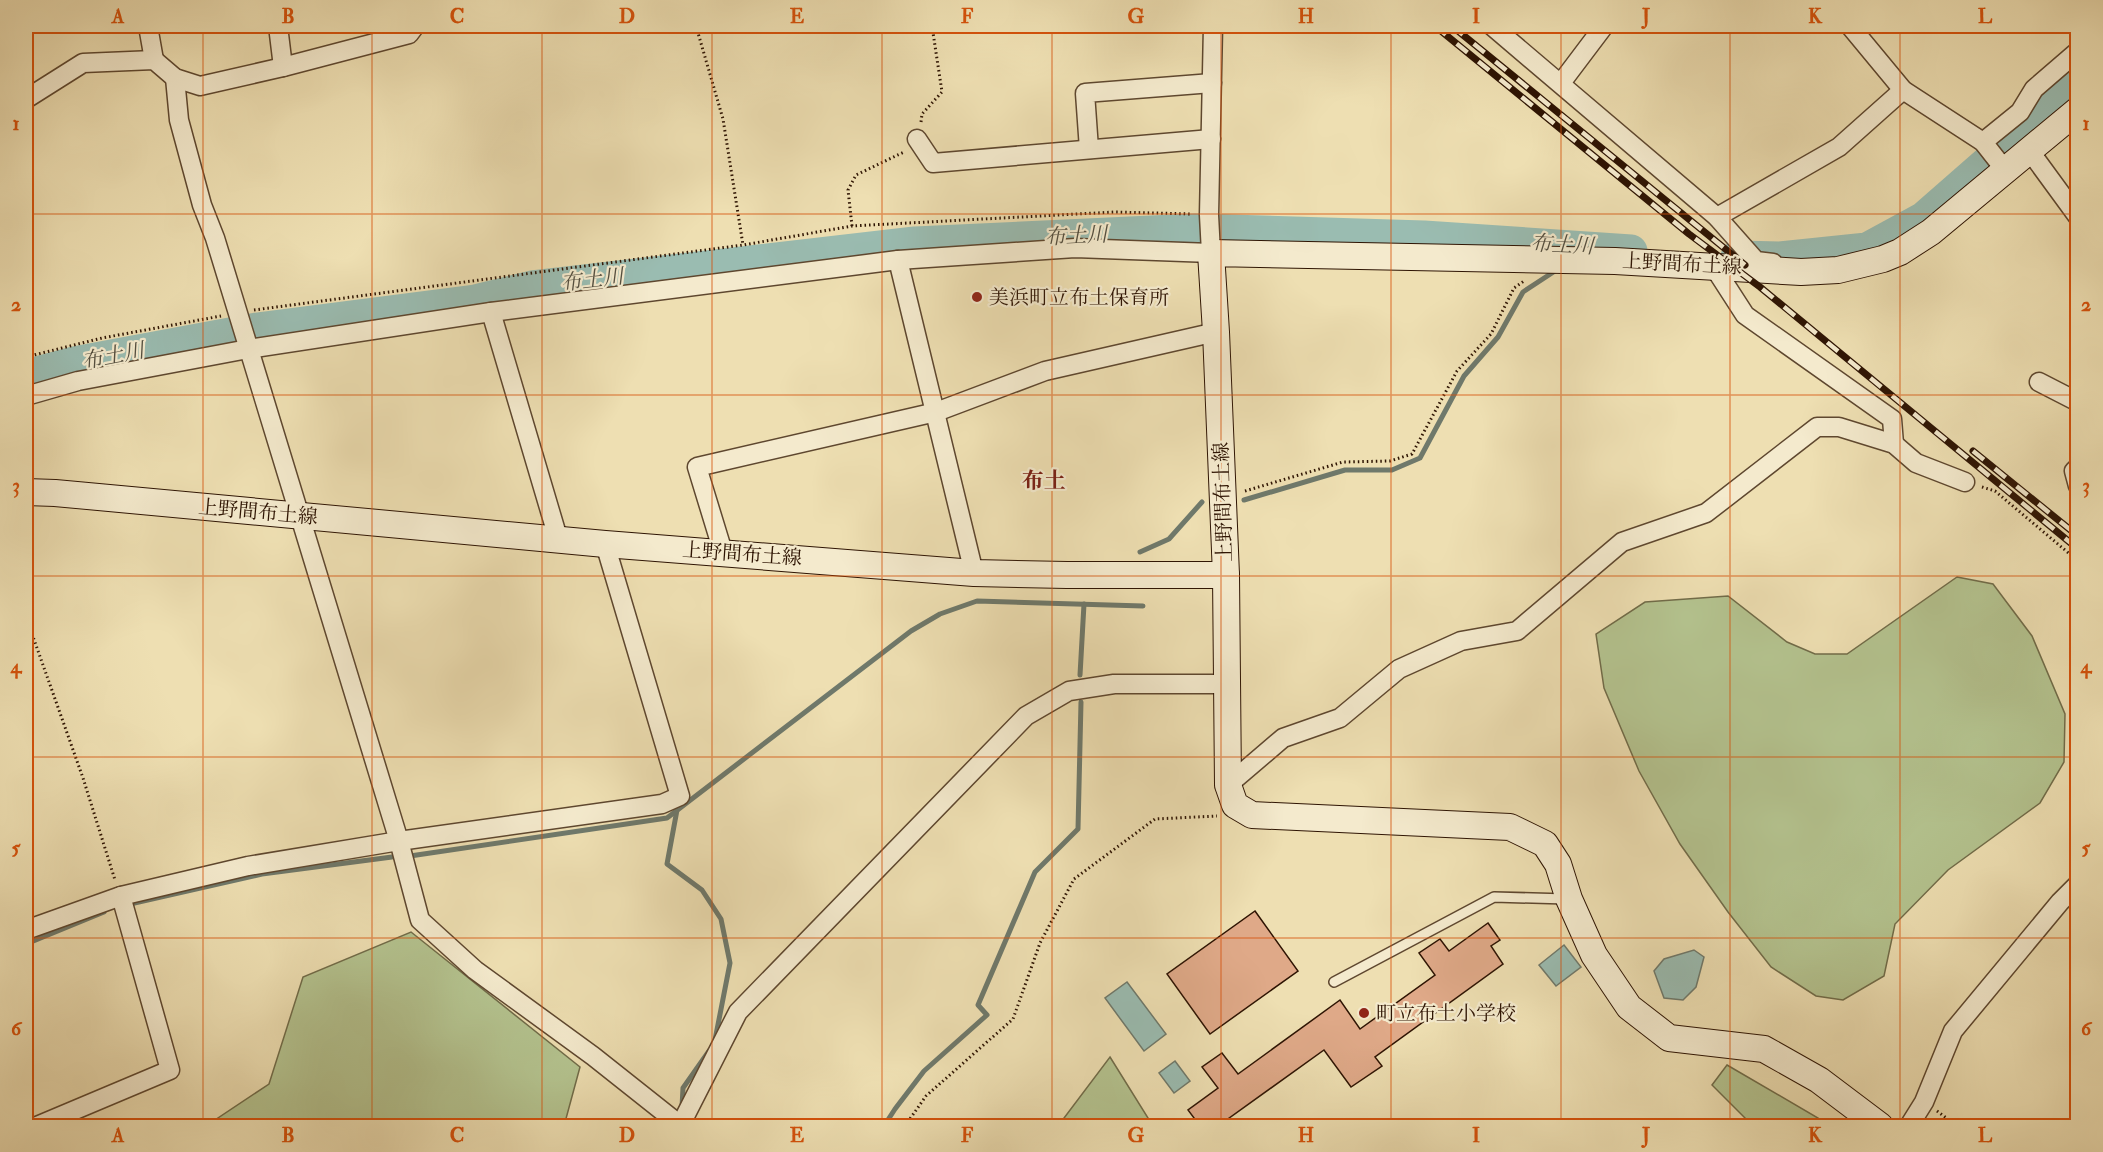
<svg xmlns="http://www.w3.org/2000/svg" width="2103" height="1152" viewBox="0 0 2103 1152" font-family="'IM FELL Double Pica','Noto Serif JP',serif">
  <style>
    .green { fill: #b4c38f; stroke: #716c49; stroke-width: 1.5 }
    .water { fill: #9abcb1; stroke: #6f796b; stroke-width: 1.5 }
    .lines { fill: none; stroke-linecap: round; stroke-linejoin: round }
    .stream { stroke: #6f796b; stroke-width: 5 }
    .river { stroke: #9abcb1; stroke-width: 33 }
    .building { fill: #dfa988; stroke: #2e1403; stroke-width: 1.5 }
    .lane-casing { stroke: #5e472f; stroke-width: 12 }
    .street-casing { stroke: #5e472f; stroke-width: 21 }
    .secondary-casing { stroke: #2e1403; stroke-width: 28 }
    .path { stroke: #2e1403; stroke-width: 3; stroke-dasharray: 1.5 3; stroke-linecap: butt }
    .lane { stroke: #f4eacd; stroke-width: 9 }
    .street { stroke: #f4eacd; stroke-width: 18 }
    .secondary { stroke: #f4eacd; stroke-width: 26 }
    .rail-casing { stroke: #2e1403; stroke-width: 7 }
    .rail { stroke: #f4eacd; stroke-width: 4.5; stroke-dasharray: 14; stroke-linecap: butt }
    .grid { fill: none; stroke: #d5520b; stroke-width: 1.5; stroke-opacity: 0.55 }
    .poi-dot { fill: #8f2418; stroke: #f4eacd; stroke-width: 2 }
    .labels { text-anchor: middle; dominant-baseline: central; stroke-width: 4.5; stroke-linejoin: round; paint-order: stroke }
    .street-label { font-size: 20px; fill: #2e1403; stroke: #f4eacd }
    .poi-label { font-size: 20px; fill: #2e1403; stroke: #f4eacd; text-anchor: start }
    .water-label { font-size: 21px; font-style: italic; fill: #544f40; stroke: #f4eacd }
    .quarter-label { font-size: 22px; font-weight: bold; fill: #7a1f14; stroke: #f4eacd }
    .neatline { fill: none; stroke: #d5520b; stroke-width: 2 }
    .grid-label { font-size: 20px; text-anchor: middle; font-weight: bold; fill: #d5520b }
  </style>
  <rect width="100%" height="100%" fill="#eedfb2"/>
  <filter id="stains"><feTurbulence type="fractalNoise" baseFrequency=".00333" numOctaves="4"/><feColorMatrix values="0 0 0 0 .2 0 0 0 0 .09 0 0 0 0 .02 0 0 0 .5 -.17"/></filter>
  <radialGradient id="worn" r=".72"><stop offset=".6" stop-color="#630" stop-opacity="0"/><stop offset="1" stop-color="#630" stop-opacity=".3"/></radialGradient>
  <!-- green -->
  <g class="green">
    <path d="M1957,577L1993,584L2032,636L2065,714L2064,762L2040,803L1948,870L1895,924L1884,976L1843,1000L1816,996L1771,967L1728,912L1680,844L1639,771L1604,688L1596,634L1645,602L1728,596L1787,642L1815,654H1847Z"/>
    <path d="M411,932L580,1067L564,1126H206L269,1084L303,977Z"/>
    <path d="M1110,1057L1153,1126H1058Z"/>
    <path d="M1727,1065L1818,1118L1814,1126H1751V1124L1712,1085Z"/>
  </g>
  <!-- water -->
  <g class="water">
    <path d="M1564,945L1581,967L1556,986L1539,965Z"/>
    <path d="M1694,950L1704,957L1696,987L1683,1000L1664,998L1654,971L1664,959Z"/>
    <path d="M1127,982L1166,1034L1144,1051L1105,998Z"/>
    <path d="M1175,1061L1190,1081L1174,1093L1159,1073Z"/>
  </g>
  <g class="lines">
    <!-- stream -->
    <g class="stream">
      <path d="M1244,500L1345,470H1392L1420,458L1464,376L1498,337L1523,292L1558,269"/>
      <path d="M1140,552L1169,539L1202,502"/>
      <path d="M1080,675L1084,604"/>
      <path d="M677,810L667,864L702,890L721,919L730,963L715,1040"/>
      <path d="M410,856L667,818L911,631L940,614L977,601L1143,606"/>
      <path d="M130,904L262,874L392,857"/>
      <path d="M26,944L104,912"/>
      <path d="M682,1107L683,1088L709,1051"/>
      <path d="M884,1126L895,1109L924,1071L987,1015L978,1005L1035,872L1078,829L1081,702"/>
    </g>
    <!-- river -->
    <g class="river">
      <path d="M1737,257L1780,258L1867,249L1924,218L2078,83"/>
      <path d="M26,376L74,363L257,329L475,301L532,287L915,243L1195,230L1424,237L1631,251"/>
    </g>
  </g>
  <!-- building -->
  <g class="building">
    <path d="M1255,911L1298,971L1210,1034L1167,974Z"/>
    <path d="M1488,923L1500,940L1491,946L1503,964L1375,1057L1382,1066L1351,1087L1324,1050L1218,1126H1200L1188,1110L1218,1088L1202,1067L1222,1053L1238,1074L1340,1000L1360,1029L1435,975L1419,953L1440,939L1449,951Z"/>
  </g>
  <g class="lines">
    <defs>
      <path id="lane" d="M1334,982L1494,897L1567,899"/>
      <g id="street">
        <path d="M148,26L154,60"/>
        <path d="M278,26L283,67"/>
        <path d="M1492,26L1717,217L1756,261L1773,263"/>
        <path d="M1850,26L1903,90L1983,142L2005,170"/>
        <path d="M175,78L179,120L202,205L215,238L399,841L420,920L475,970L593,1056L680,1125"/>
        <path d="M1561,83L1604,26"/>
        <path d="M26,99L83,63L154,60L175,78L200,86L283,67L409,34L415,26"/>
        <path d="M917,139L933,163L1211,139"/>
        <path d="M1983,142L2020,112L2034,89L2078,51"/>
        <path d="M1089,149L1085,93L1212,83"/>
        <path d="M2029,150L2078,217"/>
        <path d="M1717,217L1839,147L1903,90"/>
        <path d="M898,260L974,573"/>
        <path d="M1714,267L1745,315L1892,419L1894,444"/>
        <path d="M491,312L558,538"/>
        <path d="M2039,382L2078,402"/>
        <path d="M26,396L78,381L248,349L491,312L898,260L1075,248L1211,253L1209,215L1213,26"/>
        <path d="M2078,467L2074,471L2078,486"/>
        <path d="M723,552L697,467L936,412L1045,371L1216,332"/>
        <path d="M1228,785L1283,738L1340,718L1399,669L1461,641L1517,631L1622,542L1706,513L1817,427H1839L1894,444L1916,463L1965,482"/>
        <path d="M26,930L121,896L248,866L399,841L662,804L680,796L605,544"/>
        <path d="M37,1126L170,1070L121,896"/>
        <path d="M680,1126L738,1012L1026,716L1069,691L1114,684H1226"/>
        <path d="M1909,1126L1924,1102L1953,1031L2060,902L2078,884"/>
      </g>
      <g id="secondary">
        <path d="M26,492L55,493L605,544L974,573L1067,575H1226L1216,332L1211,253L1615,261L1801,272L1838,270L1883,259L1900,252L1931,232L2078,110"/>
        <path d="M1226,575L1228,785L1235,805L1252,815L1510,827L1545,844L1558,864L1569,899L1594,955L1629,1007L1669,1038L1764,1049L1819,1080L1880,1126"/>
      </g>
    </defs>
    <!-- lane casing -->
    <use href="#lane" class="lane-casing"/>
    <!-- street casing -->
    <use href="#street" class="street-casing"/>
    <!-- secondary casing -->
    <use href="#secondary" class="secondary-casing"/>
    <!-- path -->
    <g class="path">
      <path d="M696,26L723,119L743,245"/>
      <path d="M921,122L922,114L942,92L932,26"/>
      <path d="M852,226L848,190L856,175L904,152"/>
      <path d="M254,310L743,245L852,226L1115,212L1192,214"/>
      <path d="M26,357L102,338L221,316"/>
      <path d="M1982,487L1995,491L2078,561"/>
      <path d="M1245,491L1343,462L1390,461L1412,454L1457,371L1491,334L1514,288L1524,281"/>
      <path d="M26,617L83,778L115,880"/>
      <path d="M1937,1111L1957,1126"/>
      <path d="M905,1126L926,1096L1013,1019L1040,943L1074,879L1155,819L1217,816"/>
    </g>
    <!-- lane -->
    <use href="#lane" class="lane"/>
    <!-- street -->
    <use href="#street" class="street"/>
    <!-- secondary -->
    <use href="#secondary" class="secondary"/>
    <defs>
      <g id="rail">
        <path d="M1435,26L1689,234L1760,287L2078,549"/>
        <path d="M1452,26L1745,265"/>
        <path d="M1973,451L2078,536"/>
      </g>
    </defs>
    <!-- rail casing -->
    <use href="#rail" class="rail-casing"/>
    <!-- rail -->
    <use href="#rail" class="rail"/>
  </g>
  <!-- grid -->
  <path class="grid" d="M203,26V1126M372,26V1126M542,26V1126M712,26V1126M882,26V1126M1052,26V1126M1221,26V1126M1391,26V1126M1561,26V1126M1730,26V1126M1900,26V1126M26,214H2078M26,395H2078M26,576H2078M26,757H2078M26,938H2078"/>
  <!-- markers -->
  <g class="poi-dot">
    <circle cx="977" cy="297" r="6"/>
    <circle cx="1364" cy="1013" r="6"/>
  </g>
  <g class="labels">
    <!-- street labels -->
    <g class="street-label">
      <text transform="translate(1682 264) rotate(3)">上野間布土線</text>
      <text transform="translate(1223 502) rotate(-92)">上野間布土線</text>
      <text transform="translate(258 512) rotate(5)">上野間布土線</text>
      <text transform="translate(742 554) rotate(4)">上野間布土線</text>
    </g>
    <!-- poi labels -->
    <g class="poi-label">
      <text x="989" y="297">美浜町立布土保育所</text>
      <text x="1376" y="1013">町立布土小学校</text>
    </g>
    <!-- water labels -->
    <g class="water-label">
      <text transform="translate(1076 236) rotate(-3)">布土川</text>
      <text transform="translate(1562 245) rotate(3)">布土川</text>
      <text transform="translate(592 280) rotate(-7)">布土川</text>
      <text transform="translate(113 356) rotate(-11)">布土川</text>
    </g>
    <!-- quarter labels -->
    <g class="quarter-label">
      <text x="1044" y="481">布土</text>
    </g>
  </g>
  <!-- margin -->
  <rect width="2103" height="1152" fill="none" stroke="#eedfb2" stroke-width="66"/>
  <rect x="33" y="33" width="2037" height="1086" class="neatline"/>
  <g class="grid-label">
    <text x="118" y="23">A</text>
    <text x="288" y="23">B</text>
    <text x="457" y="23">C</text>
    <text x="627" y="23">D</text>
    <text x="797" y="23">E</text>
    <text x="967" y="23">F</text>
    <text x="1136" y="23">G</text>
    <text x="1306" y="23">H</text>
    <text x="1476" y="23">I</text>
    <text x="1646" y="23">J</text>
    <text x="1815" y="23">K</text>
    <text x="1985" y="23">L</text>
    <text x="16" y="130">1</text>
    <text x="2086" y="130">1</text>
    <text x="16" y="311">2</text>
    <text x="2086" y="311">2</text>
    <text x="16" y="492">3</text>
    <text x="2086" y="492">3</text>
    <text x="16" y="673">4</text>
    <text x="2086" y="673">4</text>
    <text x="16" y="854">5</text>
    <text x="2086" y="854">5</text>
    <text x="16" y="1035">6</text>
    <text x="2086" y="1035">6</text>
    <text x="118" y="1142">A</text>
    <text x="288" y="1142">B</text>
    <text x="457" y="1142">C</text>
    <text x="627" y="1142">D</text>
    <text x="797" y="1142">E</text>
    <text x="967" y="1142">F</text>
    <text x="1136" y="1142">G</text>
    <text x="1306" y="1142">H</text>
    <text x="1476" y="1142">I</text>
    <text x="1646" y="1142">J</text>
    <text x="1815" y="1142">K</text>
    <text x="1985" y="1142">L</text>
  </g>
  <rect width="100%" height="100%" filter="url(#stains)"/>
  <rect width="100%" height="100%" fill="url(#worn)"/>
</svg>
